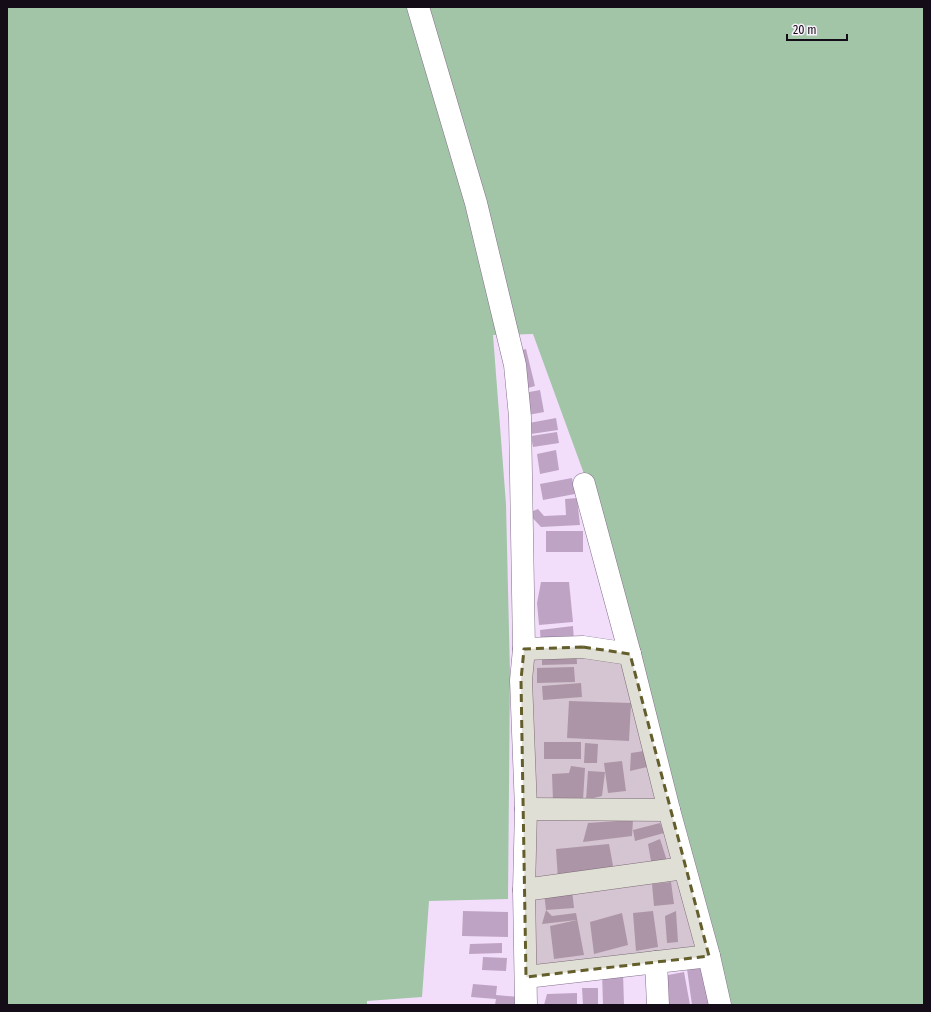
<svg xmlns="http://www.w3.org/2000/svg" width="931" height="1012" viewBox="0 0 931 1012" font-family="'Fira Sans Condensed',sans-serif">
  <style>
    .green { fill: #a2c5a8 }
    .building { fill: #bfa3c5 }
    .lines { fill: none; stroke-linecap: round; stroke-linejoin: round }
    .minor-casing { stroke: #82708a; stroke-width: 23 }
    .minor { stroke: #fff; stroke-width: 22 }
    .marked { fill: #635e2b; fill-opacity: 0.2; stroke: #635e2b; stroke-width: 3; stroke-dasharray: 8 5; stroke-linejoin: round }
  </style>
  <rect width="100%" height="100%" fill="#f2defa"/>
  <!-- green -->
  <path class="green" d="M7,7H924V1005H727L595,504L533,334L493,335L506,504L510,674L508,899L429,901L422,997L367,1001V1005H7Z"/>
  <!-- building -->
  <g class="building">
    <path d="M526,349L535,386L525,389L516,351Z"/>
    <path d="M540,390L544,412L528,415L524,393Z"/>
    <path d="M556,418L558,430L531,434L529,423Z"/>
    <path d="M557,432L559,443L533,447L531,436Z"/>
    <path d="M556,450L559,470L540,474L537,454Z"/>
    <path d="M572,478L575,494L543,500L540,484Z"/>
    <path d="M577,498L580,525L541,527L528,513L538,509L544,516L566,515L565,499Z"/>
    <rect x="546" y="531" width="37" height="21"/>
    <path d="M541,582H569L573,622L539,625L537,603Z"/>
    <path d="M573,626L574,643L541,647L540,630Z"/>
    <path d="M576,649L577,664L542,665V651Z"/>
    <path d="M574,667L575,682L537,683V668Z"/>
    <path d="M581,683L582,697L543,700L542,686Z"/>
    <path d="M569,701L631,703L629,741L567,738Z"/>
    <rect x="544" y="742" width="37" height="17"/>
    <path d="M585,743L598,744L597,763H584Z"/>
    <path d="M644,751L647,767L630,771L631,753Z"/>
    <path d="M622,761L626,791L608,793L604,763Z"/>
    <path d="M571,766L585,768L583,800L553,801L552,774L569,773Z"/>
    <path d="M588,771L605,772L602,796L586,800Z"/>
    <path d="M633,820L632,836L583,842L588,823Z"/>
    <path d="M660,823L664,833L635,841L633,830Z"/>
    <path d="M660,839L668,864L652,867L648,844Z"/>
    <path d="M609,844L614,871L558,880L556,849Z"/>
    <path d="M671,882L674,904L654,906L652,884Z"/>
    <path d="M572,890L574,908L546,910L552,916L576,913L584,955L554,959L550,926L577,920L542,924L546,910L544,893Z"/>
    <path d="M463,911L508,912V937L462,936Z"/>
    <path d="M653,911L658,947L636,951L633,913Z"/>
    <path d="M676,911L678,942L667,943L665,916Z"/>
    <path d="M622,913L628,945L594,954L590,922Z"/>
    <path d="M502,943V953L469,954L470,944Z"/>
    <path d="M483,957L507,958L506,971L482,970Z"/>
    <path d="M703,966L709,1004L692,1005L687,969Z"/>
    <path d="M623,972L624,1005H603L602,973Z"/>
    <path d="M684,972L690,1005H669L663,976Z"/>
    <path d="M473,984L497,986L496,995L519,997V1005H495L496,999L471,997Z"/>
    <path d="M582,988H598V1005H583Z"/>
    <path d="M577,993V1005H544L547,994Z"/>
  </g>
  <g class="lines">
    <defs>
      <g id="minor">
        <path d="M418,7L476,203L515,365L520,417L524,649L521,680L526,809L524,890L526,1005"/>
        <path d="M584,484L630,654L669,810L709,956L720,1005"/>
        <path d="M524,649L583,647L630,654"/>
        <path d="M526,809L669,810"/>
        <path d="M524,890L684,868"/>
        <path d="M656,962L658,1005"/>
        <path d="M526,977L709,956"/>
      </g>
    </defs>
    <!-- minor casing -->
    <use href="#minor" class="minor-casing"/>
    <!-- minor -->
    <use href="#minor" class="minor"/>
  </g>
  <!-- marked area -->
  <path class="marked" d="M583,647L630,654L709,956L526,977L521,680L524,649Z"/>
  <!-- border -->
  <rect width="931" height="1012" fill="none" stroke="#140d17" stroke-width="16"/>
  <!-- scale -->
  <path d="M787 34v6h60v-6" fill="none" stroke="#140d17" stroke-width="2"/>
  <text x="793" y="34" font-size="12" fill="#140d17" stroke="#f8f0fb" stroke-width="3" paint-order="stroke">20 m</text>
</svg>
